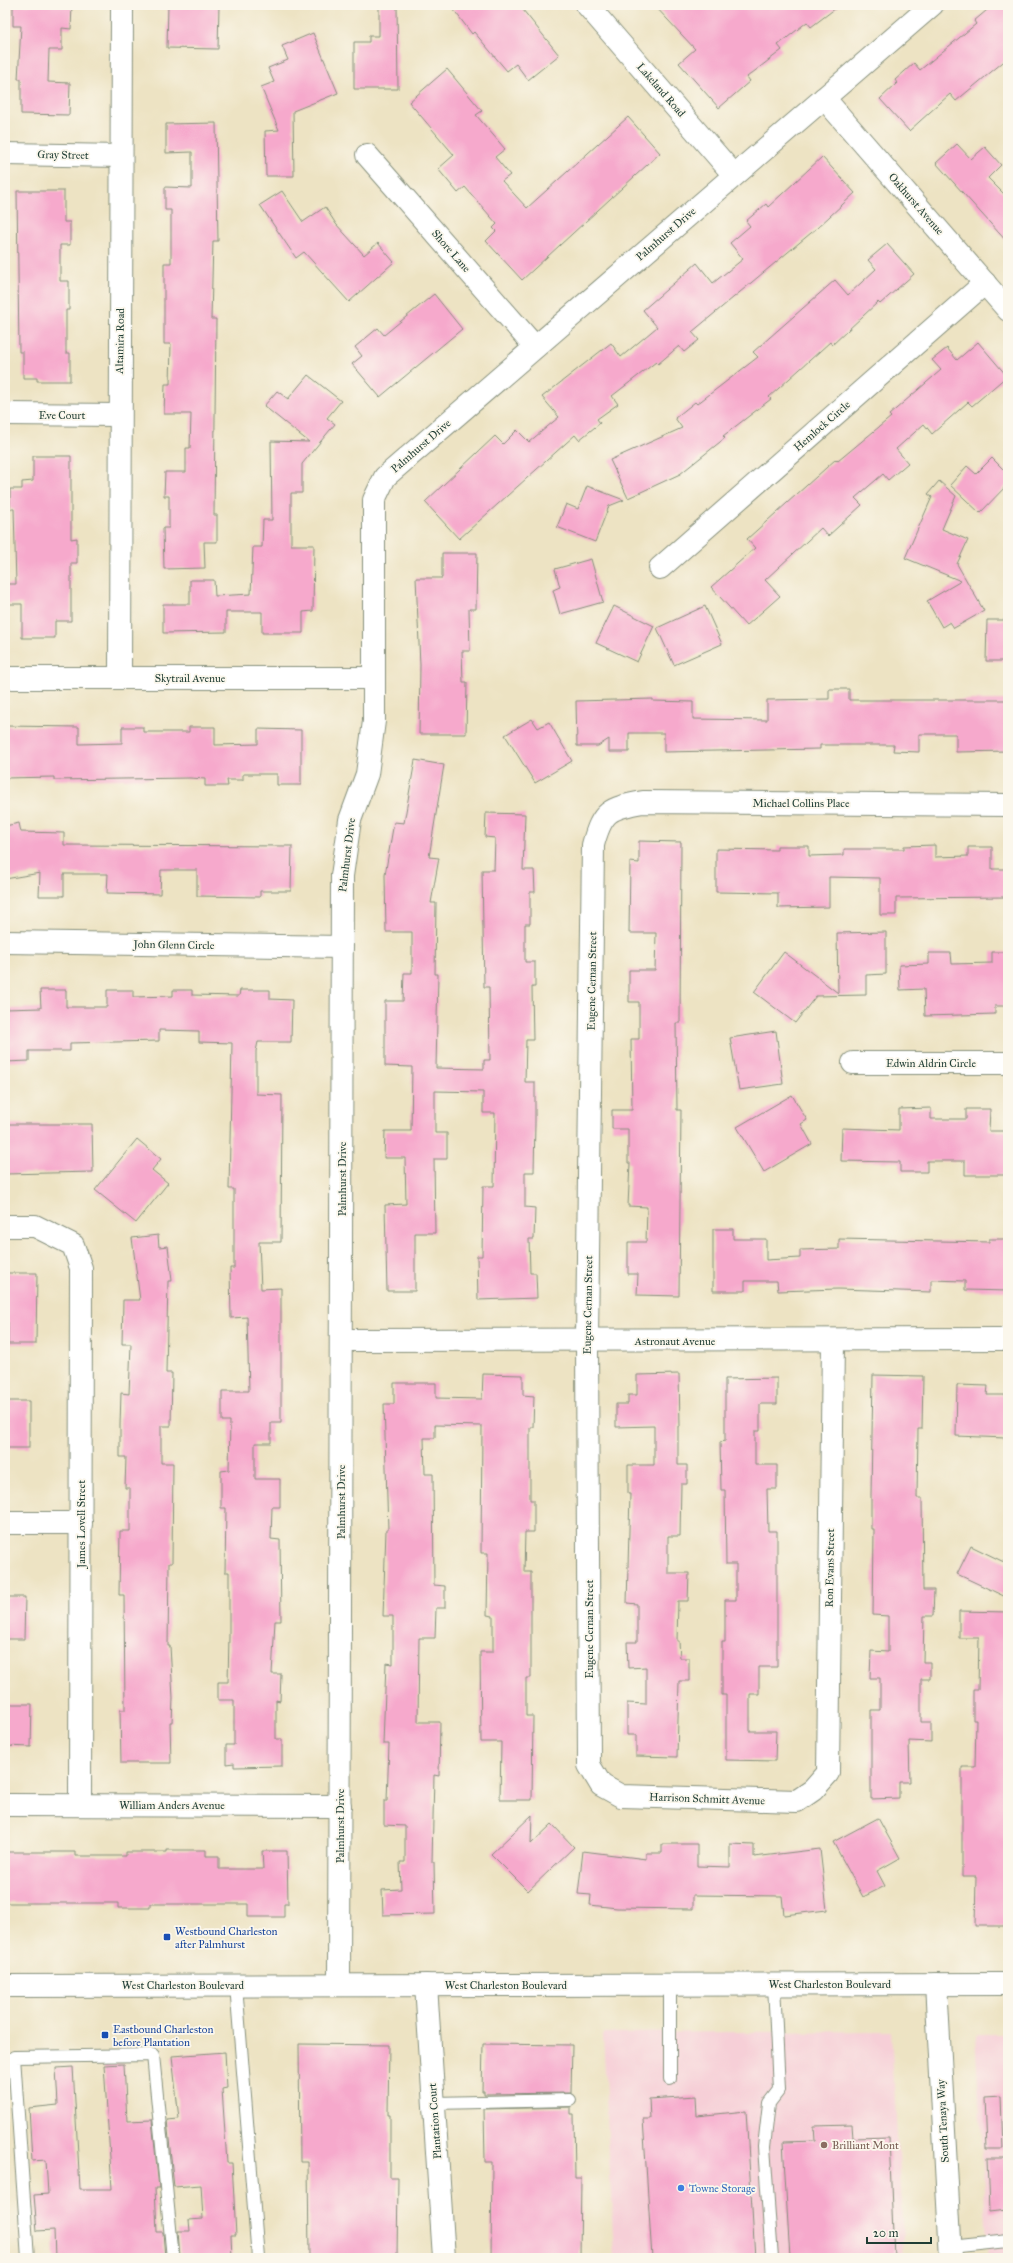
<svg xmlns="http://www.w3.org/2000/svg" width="1013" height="2263" viewBox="0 0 1013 2263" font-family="'IM FELL Great Primer',serif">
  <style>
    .built { fill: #f6cfd7 }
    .building { fill: #f6a9cc }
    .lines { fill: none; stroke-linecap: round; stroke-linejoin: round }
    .service-casing { stroke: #86907c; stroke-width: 14 }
    .minor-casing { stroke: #86907c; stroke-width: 24 }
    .tertiary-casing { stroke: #86907c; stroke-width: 24 }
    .primary-casing { stroke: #86907c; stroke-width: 24 }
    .service { stroke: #fff; stroke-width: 12 }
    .minor { stroke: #fff; stroke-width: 22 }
    .tertiary { stroke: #fff; stroke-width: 22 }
    .primary { stroke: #fff; stroke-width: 22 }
    .transit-dot { fill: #1a4fb4; stroke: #fbf7ec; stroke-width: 1.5 }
    .education-dot { fill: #8d6e63; stroke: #fbf7ec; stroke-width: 1.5 }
    .shop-dot { fill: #3f7fe0; stroke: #fbf7ec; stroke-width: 1.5 }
    .labels { text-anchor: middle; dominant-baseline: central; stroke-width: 3.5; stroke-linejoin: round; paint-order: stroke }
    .street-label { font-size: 11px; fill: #1f3d34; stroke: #fbf7ec }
    .transit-label { font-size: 11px; fill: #164399; stroke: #fbf7ec; text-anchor: start }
    .education-label { font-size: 11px; fill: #785e54; stroke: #fbf7ec; text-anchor: start }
    .shop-label { font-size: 11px; fill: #366cbe; stroke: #fbf7ec; text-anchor: start }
  </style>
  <rect width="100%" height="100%" fill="#fbf7ec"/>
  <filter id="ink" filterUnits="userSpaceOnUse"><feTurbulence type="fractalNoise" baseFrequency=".025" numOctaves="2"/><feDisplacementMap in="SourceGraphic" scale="8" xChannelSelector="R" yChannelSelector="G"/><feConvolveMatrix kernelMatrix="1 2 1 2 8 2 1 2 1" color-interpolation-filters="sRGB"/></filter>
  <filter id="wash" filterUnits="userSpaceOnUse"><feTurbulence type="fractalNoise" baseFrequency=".012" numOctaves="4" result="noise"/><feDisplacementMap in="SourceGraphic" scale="16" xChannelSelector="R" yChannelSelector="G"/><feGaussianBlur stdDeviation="0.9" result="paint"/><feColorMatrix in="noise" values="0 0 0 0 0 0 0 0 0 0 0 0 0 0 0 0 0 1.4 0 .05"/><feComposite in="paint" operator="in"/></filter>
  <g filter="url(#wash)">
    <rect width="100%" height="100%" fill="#ede3c3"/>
    <!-- built -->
    <g class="built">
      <path d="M891,2031L904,2258H614L603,2033Z"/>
      <path d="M975,2034H1008V2258H988Z"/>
    </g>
    <g id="blocks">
      <!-- building -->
      <g class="building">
        <path d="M13,5H72L71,29L62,28V50H49L48,82L70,83L69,115L21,114V79H18L21,26H13Z"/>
        <path d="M168,5H219L218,49L167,48Z"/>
        <path d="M379,5H397L398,89H354V42H369V36H379Z"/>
        <path d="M450,5H519L559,55L528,80L516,64L507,71L474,32L472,34Z"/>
        <path d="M654,5H840L811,27L807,22L778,45L782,50L747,77L750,81L719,108L679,63L695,49Z"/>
        <path d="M993,5H1008V58L956,101L950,94L909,131L880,99L897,83L895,80L914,63L920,70L976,24L974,21Z"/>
        <path d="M313,33L338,93L293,111L294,176H266L265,131L279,130L261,87L274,82L268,68L288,60L282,46Z"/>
        <path d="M447,69L482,111L476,115L505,149L495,157L510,175L502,181L527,208L628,117L660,153L522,280L486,241L496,231L493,228L497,224L465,187L458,193L438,169L454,155L409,102Z"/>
        <path d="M216,123L218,241H213L211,319H216L214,515H217V542H204L205,568L164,569L163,528H169V496H164L165,472H186V448H190L191,414H164L165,384H170L171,344H164V263H171V210H165V187L192,188V152L166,153V124Z"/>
        <path d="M957,144L971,159L985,147L1001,165L988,178L1008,198V243L936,163Z"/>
        <path d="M822,157L855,193L817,228L692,332L699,340L684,352L679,346L658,364L656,362L612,396L618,404L597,419L600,423L579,440L575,435L459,539L425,502L495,436L503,444L517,430L529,442L559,417L542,397L611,343L621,357L657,327L643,310L697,263L713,283L743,259L730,243L750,226L746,221L766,204L768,207Z"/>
        <path d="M17,191H64V222H70V245H60V281H69V310H66V353H70V381H37V378H23V352H19Z"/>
        <path d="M282,191L303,222L325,207L336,224L364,255L378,243L394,262L349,302L304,252L296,258L260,205Z"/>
        <path d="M887,244L914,274L880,304L878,302L832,345L830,342L769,397L771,399L723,436L725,438L680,474L628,498L610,460L682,428L675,418L695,402L697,404L758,357L753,352L835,280L848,295L876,269L868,260Z"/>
        <path d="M434,294L462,329L380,397L352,364L362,356L355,347L378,328L384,335Z"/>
        <path d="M978,342L1007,376L972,406L968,402L932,434L924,424L896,449L908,463L888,480L883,474L855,498L862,505L828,536L821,528L765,580L780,596L746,626L711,587L755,548L747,539L836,459L838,461L891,417L889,415L941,370L932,360L947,348L957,360Z"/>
        <path d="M308,375L341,401L327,418L335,424L302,464V493H291V545H314L313,611L303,612V633H262V612H226V632L163,633V604H190V580H214L215,596L251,594L253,547H262L263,520H272L271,441L309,442L264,406L277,391L288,399Z"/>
        <path d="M33,456H71V539L77,538V563H71V621H55V638H22V604H7V584H16L14,509H10V489H22V482L33,481Z"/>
        <path d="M992,458L1008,474V484L980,513L950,485L967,466L976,474Z"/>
        <path d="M939,481L956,496L942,529L968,540L957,564L984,611L954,628L950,622L942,627L927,601L961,581L905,558L932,497L928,494Z"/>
        <path d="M587,486L624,500L609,506L595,542L557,527L566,504L578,509Z"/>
        <path d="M442,553H477L476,609H469L470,651H462L463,682H467L466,734H419L420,665L416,578H442Z"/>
        <path d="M591,559L603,602L560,614L553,590L560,587L555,569Z"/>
        <path d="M614,606L654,626L637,662L596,643Z"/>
        <path d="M705,606L722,644L674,665L657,628Z"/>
        <path d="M987,620H1008V661H986Z"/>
        <path d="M829,689H849V700H1008V751L956,752V734H919V752L893,751L894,745H820V749L664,752V733H629V752H609V739L598,746H577L576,701L653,699V701L693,702V719L767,720V700L829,699Z"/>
        <path d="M532,719L538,728L549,722L572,761L535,783L505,735Z"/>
        <path d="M5,726L79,727V744L122,743V727H143V732H189V727H215V745L258,744V729L301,730V785H277V774H243V780H227L228,786H205V779L190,778L54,780V777L5,778Z"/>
        <path d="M415,760L444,765L429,857L439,858L431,903H436L435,974H438L436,1068L484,1069V1060H490L489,987H484L482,870H494L495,838L485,837L486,813L525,814L523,870H534L535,892H530V924H525V962H535V987H532L533,1040H526L525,1082H535V1123L534,1172H525V1207L535,1208L534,1239H529L530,1273H536L537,1298L478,1300L477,1256H482L483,1186H494L495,1113H483V1092L435,1091V1133H447V1159H434L435,1233H415V1291H387L385,1205L406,1204L405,1158H384L385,1131H411L412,1067L385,1066V1001H403L404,973H412V932H386L385,875L394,822L404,823Z"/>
        <path d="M19,823L21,832L64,833V845L292,846L291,891H260V897L197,896V870H161L160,894L107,893L108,874H64V896H39L40,873L5,879V826Z"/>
        <path d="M639,841L681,842L680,1023H676L677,1110H681L679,1296L637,1295L638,1274H628V1242H646L647,1207L628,1206L630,1163H628V1129H612V1110H632L631,1039H639V1002H629V970H655L656,933H629L630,862L639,863Z"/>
        <path d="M935,845V857L968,856V847H992V869H1008V897L896,898V915H880V878L829,877V907L778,908V893L716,892V849L777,850V846H809V856L844,855V849H904V846Z"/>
        <path d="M886,932V974L866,975V995L816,996L795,1023L754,992L784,952L838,993L837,933Z"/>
        <path d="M992,952H1008V1006H995V1014L925,1016L924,989L900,990L899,965L929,964V953H951L952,964L992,963Z"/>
        <path d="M40,990H66V1007H107V990H133V997L173,996V990H192V995L239,996L240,990H270V999L292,1000L291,1042H258L256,1051V1094L282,1095L281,1242H259L261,1289L281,1288V1423H271V1443H255V1479H280V1507H272L271,1539L280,1540L281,1621H275L272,1674H281L280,1701L276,1700V1739H282V1766L234,1767V1763L226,1764V1745H234V1700H218V1682H228L229,1636V1572H225L226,1508H221V1471L229,1470L230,1421H222V1391H249L247,1317L231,1318L230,1268H234V1189H229L232,1043L199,1042V1031L159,1030V1041L70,1043V1051H29V1061L5,1062V1009L41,1008Z"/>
        <path d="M776,1031L783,1084L739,1090L730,1038Z"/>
        <path d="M792,1095L807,1120L801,1124L812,1144L764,1172L737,1127Z"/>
        <path d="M931,1108V1119H966V1109H990L989,1131H1008V1175H965V1161H927V1172H900V1162L841,1161L842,1128L899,1130V1109Z"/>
        <path d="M5,1124H92L93,1172L5,1174Z"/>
        <path d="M137,1139L161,1159L152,1170L168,1183L136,1223L95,1190Z"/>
        <path d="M713,1229H733V1239H766V1260L800,1258V1250L839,1249V1239L989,1242V1239H1008V1291L965,1290V1281L931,1280V1292L838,1289L778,1291L777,1281H745V1291H713Z"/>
        <path d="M158,1235L159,1247L168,1246L172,1281H168L166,1373H172L171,1426H161V1463H173L172,1563H169L168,1646H170L173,1698L172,1722H170L171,1763H121L120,1710H125L124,1595H119L120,1531H130V1488H125L126,1457H120V1425L121,1393L129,1394L131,1344H122L123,1300H140L132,1238Z"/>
        <path d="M5,1273H37L36,1344H8V1322H5Z"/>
        <path d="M483,1374L523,1375V1395L534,1396L533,1427H530V1500H534V1532H525L524,1572H531V1678H526V1716H533L532,1800H500L501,1742H481L480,1652H493V1616L487,1615L488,1553H481L482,1426L435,1425V1438H424L425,1474H433L434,1585L445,1586V1608H436L435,1638H419L418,1722H440L439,1776L434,1775L432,1862H434L435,1914L383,1915L382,1890L401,1889L400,1862H405V1826L384,1825V1801H387L389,1744H383L386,1663L393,1664V1616H383L386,1530H388L384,1404H394V1383H436V1398L482,1399Z"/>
        <path d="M679,1374L680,1426H678V1465H687V1484H681L680,1536H668V1573H689L688,1601H678L677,1641H679L680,1658H689V1681H679L677,1757L636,1756V1735H627V1703L646,1704V1667L628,1668L627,1642H637V1604L627,1603L630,1494H628V1465H654V1426L616,1427V1404H628V1395H637V1375Z"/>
        <path d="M873,1375L923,1376L922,1429H918L917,1498H922L923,1590H934L933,1616H924L923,1662H930V1679H921V1722H931V1742L909,1741L910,1782H899V1798L871,1799V1710H880V1678H870L871,1651L888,1652V1616L873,1615L874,1529H871V1494Z"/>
        <path d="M777,1378V1404H760V1431H755V1465H777V1489H767L768,1531H777V1667H759V1694H750V1731H776L775,1761L726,1760V1695H722V1642H725V1600H736V1564H726L725,1490H721L720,1442L725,1441V1379Z"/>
        <path d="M957,1385L988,1386L987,1395H1007L1006,1438L956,1436Z"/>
        <rect x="5" y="1401" width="24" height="47"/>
        <path d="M971,1546L1008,1564V1598L957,1574Z"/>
        <path d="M5,1597H25L24,1639H5Z"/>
        <path d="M959,1611L1008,1612V1926H975L976,1876H962V1767H975L976,1720H973V1689H978L979,1638H959Z"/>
        <path d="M5,1704H32L31,1747L5,1746Z"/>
        <path d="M532,1815L531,1844L552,1824L574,1847L528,1891L491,1854Z"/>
        <path d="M878,1818L900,1858L877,1871L885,1886L863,1897L833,1842Z"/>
        <path d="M662,1844H697V1866L730,1867V1844L754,1845V1857L820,1849L827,1910L784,1915L782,1896L693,1895V1909L617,1908L590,1905L591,1895L578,1894L583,1851L646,1859V1853H662Z"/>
        <path d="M167,1850H206V1856H219V1869H263L262,1851H287L288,1904H284V1917H248V1904H150V1908H118V1903H5V1852H75V1856H126V1852H167Z"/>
        <path d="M299,2044L389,2045L388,2114H390V2177H398L397,2258H309L308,2162H300Z"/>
        <path d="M483,2044L572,2045L571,2093L484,2094V2091H482Z"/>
        <path d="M225,2052L227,2088L222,2089L227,2163H232L236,2235H231L232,2258L180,2257L178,2231H190L189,2220L203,2219L201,2185L174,2187L167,2120L179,2119L172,2056Z"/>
        <path d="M124,2064L127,2121L152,2120L159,2188H155L157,2232H163L165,2258H55L54,2230L37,2231L34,2195L48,2194L46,2160L32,2161L29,2108L58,2105L56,2068L73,2067L80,2189H112L104,2065Z"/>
        <path d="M696,2096L697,2116L746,2111L755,2258H652L643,2119H650L649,2099Z"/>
        <path d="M1001,2096L1003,2149H986L984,2097Z"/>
        <path d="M571,2107V2114H574L575,2178H581L580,2258H491L492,2162H485L484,2109Z"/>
        <path d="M852,2125L853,2138L889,2137L894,2258H790L783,2142L815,2141L814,2126Z"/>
        <path d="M988,2158H1005L1007,2209L990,2211Z"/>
      </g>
    </g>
  </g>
  <g filter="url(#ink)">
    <use href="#blocks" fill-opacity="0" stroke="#86907c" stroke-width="1"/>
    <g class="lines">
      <defs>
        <g id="service">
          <path d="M670,1984V2079"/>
          <path d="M236,1985L258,2258"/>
          <path d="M434,2103L570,2100"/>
          <path d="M950,2247L1008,2241"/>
          <path d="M28,2258L14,2057L153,2055L173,2258"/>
          <path d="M772,2258L764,2147L769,2103L779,2090L774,1984"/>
        </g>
        <g id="minor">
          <path d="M587,5L734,175"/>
          <path d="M824,98L1008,310"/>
          <path d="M5,154L121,156"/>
          <path d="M367,155L535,347"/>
          <path d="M5,414L119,415"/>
          <path d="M660,568L985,283"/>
          <path d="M5,678H374"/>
          <path d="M120,678L122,5"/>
          <path d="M5,942L342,947"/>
          <path d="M853,1063H1008"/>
          <path d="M5,1226H35L73,1245L81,1268L80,1805"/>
          <path d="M341,1340L1008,1339"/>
          <path d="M833,1341L828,1773L813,1790L797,1801L621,1796L601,1785L589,1765L587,1340L593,845C602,811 609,808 643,802L1008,805"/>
          <path d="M5,1523H81"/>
          <path d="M5,1805L340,1806"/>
          <path d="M339,1985L342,876L350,820L367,774L374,721V500L385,477L932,5"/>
          <path d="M426,1985L444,2258"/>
        </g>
        <path id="tertiary" d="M936,1984L951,2258"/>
        <path id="primary" d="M5,1986L1008,1984"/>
      </defs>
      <!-- service casing -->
      <use href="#service" class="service-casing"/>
      <!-- minor casing -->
      <use href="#minor" class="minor-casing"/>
      <!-- tertiary casing -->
      <use href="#tertiary" class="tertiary-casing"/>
      <!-- primary casing -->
      <use href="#primary" class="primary-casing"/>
      <!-- service -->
      <use href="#service" class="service"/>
      <!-- minor -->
      <use href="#minor" class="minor"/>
      <!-- tertiary -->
      <use href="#tertiary" class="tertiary"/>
      <!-- primary -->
      <use href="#primary" class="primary"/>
    </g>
  </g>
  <!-- markers -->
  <g class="transit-dot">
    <rect x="163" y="1933" width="8" height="8" rx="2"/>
    <rect x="101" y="2031" width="8" height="8" rx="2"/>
  </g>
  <circle class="education-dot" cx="824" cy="2145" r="4"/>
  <circle class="shop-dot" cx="681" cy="2188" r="4"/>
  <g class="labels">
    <!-- street labels -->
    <g class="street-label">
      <text transform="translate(661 90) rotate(49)">Lakeland Road</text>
      <text transform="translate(63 155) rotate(1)">Gray Street</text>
      <text transform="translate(916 204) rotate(49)">Oakhurst Avenue</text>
      <text transform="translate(666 234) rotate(-41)">Palmhurst Drive</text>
      <text transform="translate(451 251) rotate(49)">Shore Lane</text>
      <text transform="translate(120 341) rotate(-89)">Altamira Road</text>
      <text x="62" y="415">Eve Court</text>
      <text transform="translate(822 426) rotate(-41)">Hemlock Circle</text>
      <text transform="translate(421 446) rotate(-41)">Palmhurst Drive</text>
      <text x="190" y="678">Skytrail Avenue</text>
      <text x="801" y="803">Michael Collins Place</text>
      <text transform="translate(347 855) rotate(-83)">Palmhurst Drive</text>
      <text transform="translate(174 945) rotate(1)">John Glenn Circle</text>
      <text transform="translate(592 981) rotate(-89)">Eugene Cernan Street</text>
      <text x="931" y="1063">Edwin Aldrin Circle</text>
      <text transform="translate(342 1179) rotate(-90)">Palmhurst Drive</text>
      <text transform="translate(588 1305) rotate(-89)">Eugene Cernan Street</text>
      <text x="675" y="1341">Astronaut Avenue</text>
      <text transform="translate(341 1502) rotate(-90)">Palmhurst Drive</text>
      <text transform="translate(81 1524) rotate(-90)">James Lovell Street</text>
      <text transform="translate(830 1568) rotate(-89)">Ron Evans Street</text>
      <text transform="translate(589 1629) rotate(-90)">Eugene Cernan Street</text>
      <text transform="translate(707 1799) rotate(2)">Harrison Schmitt Avenue</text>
      <text x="172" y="1805">William Anders Avenue</text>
      <text transform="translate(340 1826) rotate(-90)">Palmhurst Drive</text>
      <text x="830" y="1984">West Charleston Boulevard</text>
      <text x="183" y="1985">West Charleston Boulevard</text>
      <text x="506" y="1985">West Charleston Boulevard</text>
      <text transform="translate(435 2121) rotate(-94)">Plantation Court</text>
      <text transform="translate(943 2121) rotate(-93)">South Tenaya Way</text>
    </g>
    <!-- transit labels -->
    <g class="transit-label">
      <text x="175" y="1931">Westbound Charleston<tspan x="175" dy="13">after Palmhurst</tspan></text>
      <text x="113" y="2029">Eastbound Charleston<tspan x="113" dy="13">before Plantation</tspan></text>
    </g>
    <!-- education labels -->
    <g class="education-label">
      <text x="832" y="2145">Brilliant Mont</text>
    </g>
    <!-- shop labels -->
    <g class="shop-label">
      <text x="689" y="2188">Towne Storage</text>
    </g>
  </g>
  <!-- margin -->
  <rect width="1013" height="2263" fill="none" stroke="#fbf7ec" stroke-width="20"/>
  <!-- scale -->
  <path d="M867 2237v6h64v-6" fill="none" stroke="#1f3d34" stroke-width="2"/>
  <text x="873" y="2237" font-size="12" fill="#1f3d34" stroke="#fbf7ec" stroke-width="3" paint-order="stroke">20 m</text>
</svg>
